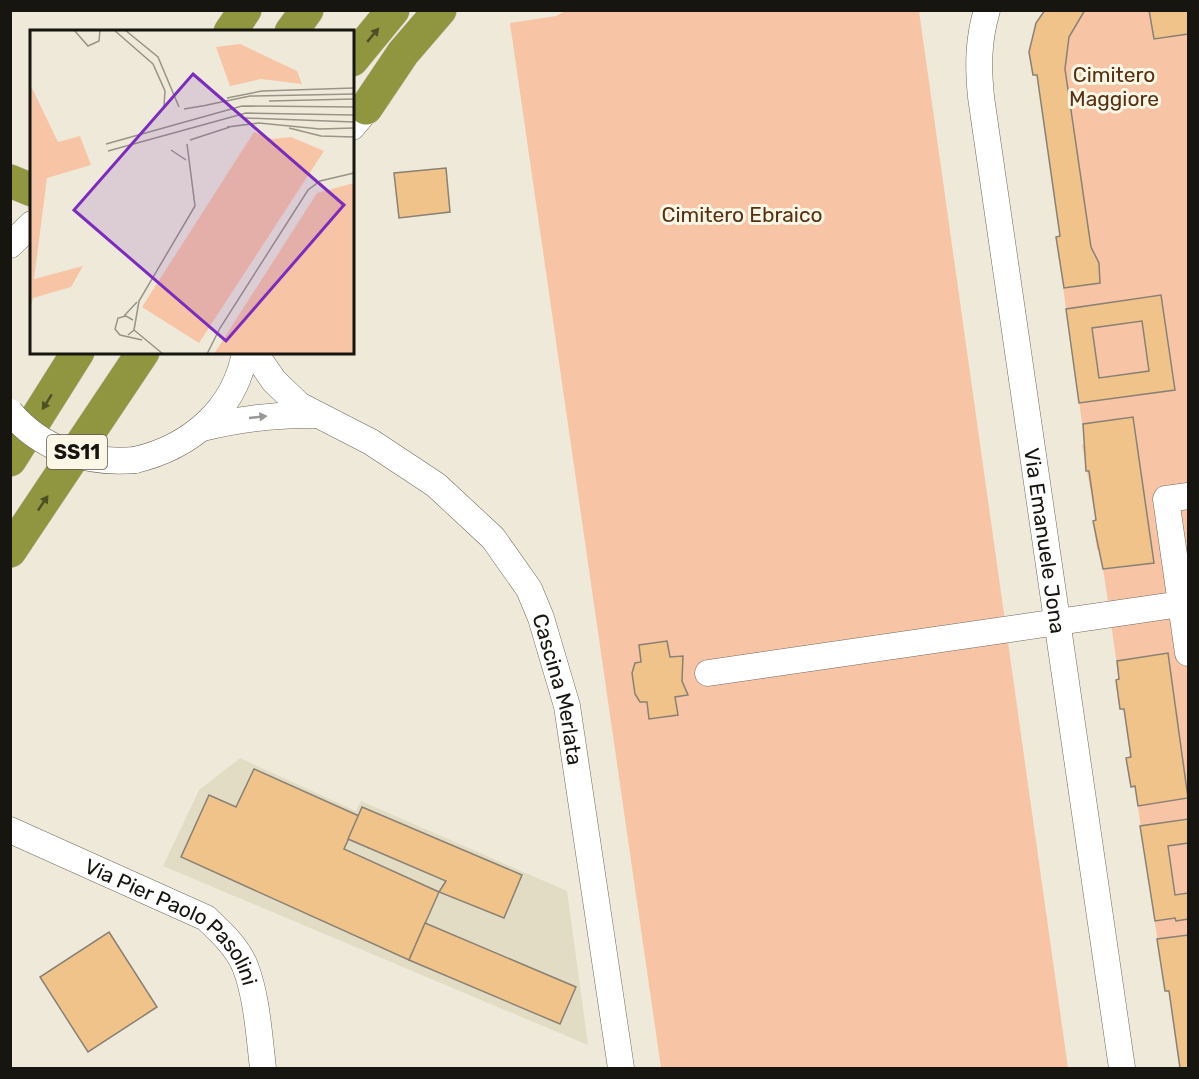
<svg xmlns="http://www.w3.org/2000/svg" width="1199" height="1079" viewBox="0 0 1199 1079" font-family="Rubik,sans-serif">
  <style>
    .built { fill: #e3dcc5 }
    .green { fill: #f7c5a6 }
    .building { fill: #efc389; stroke: #8a8074; stroke-width: 1.5; fill-rule: evenodd }
    .lines { fill: none; stroke-linecap: round; stroke-linejoin: round }
    .minor-casing { stroke: #6f6a5c; stroke-width: 27 }
    .highway-casing { stroke: #ccccca; stroke-width: 34 }
    .minor { stroke: #fff; stroke-width: 26 }
    .highway { stroke: #8f963f; stroke-width: 33 }
    .minor-bridge-casing { stroke: #6f6a5c; stroke-width: 27; stroke-linecap: butt }
    .minor-bridge { stroke: #fff; stroke-width: 26 }
    .oneway { fill: #4d4f25 }
    .oneway2 { fill: #979693 }
    .labels { text-anchor: middle; dominant-baseline: central; stroke-width: 6; stroke-linejoin: round; paint-order: stroke }
    .shield { fill: #fbf7e6; stroke: #5b5950; stroke-width: 1.5 }
    .shield-label { font-size: 20px; font-weight: bold; fill: #17150f }
    .park-label { font-size: 21px; fill: #583012; stroke: #fbf7e6 }
    .street-label { font-size: 21px; fill: #17150f; stroke: #fbf7e6 }
    .inset-road { fill: none; stroke: #989488; stroke-width: 1.5 }
    .view { fill: #7b2cbf; fill-opacity: 0.15; stroke: #7b2cbf; stroke-width: 3 }
    .inset-edge { fill: none; stroke: #17150f; stroke-width: 3 }
  </style>
  <rect width="100%" height="100%" fill="#eee9d9"/>
  <!-- built -->
  <path class="built" d="M240,758L356,811L361,801L567,891L588,1045L163,866L199,790Z"/>
  <!-- green -->
  <g class="green">
    <path d="M567,10L919,11L1068,1068H661L510,23L556,16Z"/>
    <path d="M1045,11H1188V1068H1180L1169,991H1165L1135,787H1131L1126,758L1130,756L1124,709H1120L1116,680L1119,679C1113,638 1107,592 1100,550H1097L1093,521L1096,520L1082,445L1085,444L1056,237L1060,236L1037,75H1033C1029,51 1030,31 1045,11Z"/>
  </g>
  <!-- building -->
  <g class="building">
    <path d="M1045,10H1085L1069,37L1065,69L1091,247L1099,263L1100,283L1064,288L1056,237L1060,236L1037,75H1033L1029,52L1036,23Z"/>
    <path d="M1149,10H1188V34L1154,39Z"/>
    <path d="M446,168L450,212L399,218L394,173Z"/>
    <path d="M1161,295L1175,390L1079,403L1066,309ZM1142,321L1149,371L1099,378L1092,328Z"/>
    <path d="M1133,417L1154,563L1103,569L1093,521L1096,520L1089,471H1086L1083,424Z"/>
    <path d="M667,641L670,657L683,656L682,681L688,695L675,697L678,715L649,719L647,702H640L635,694L632,673L635,663L641,662L639,645Z"/>
    <path d="M1168,653L1188,798L1138,806L1135,786L1131,787L1126,758L1131,757L1124,709H1120L1116,680L1119,679L1117,661Z"/>
    <path d="M254,769L359,816L344,849L439,892L409,960L181,857L209,795L236,807Z"/>
    <path d="M362,807L522,875L504,918L439,892L446,881L348,839Z"/>
    <path d="M1188,819V843L1168,846L1175,895L1188,893V919L1176,921L1175,918L1155,921L1140,826Z"/>
    <path d="M425,923L576,987L560,1024L409,960Z"/>
    <path d="M109,932L157,1007L88,1052L40,977Z"/>
    <path d="M1188,935V1068H1180L1169,991H1165L1157,939Z"/>
  </g>
  <g class="lines">
    <defs>
      <g id="minor">
        <path id="s1" d="M987,10C978,40 978,67 981,97L1122,1068"/>
        <path d="M352,127L379,95"/>
        <path d="M10,245L32,224"/>
        <path id="s2" d="M254,352L274,381L299,405L371,442L436,485L493,538L529,589L541,618L567,706L621,1068"/>
        <path d="M202,428C240,419 276,414 315,415"/>
        <path d="M135,460C190,447 235,410 245,352"/>
        <path d="M1188,496L1166,499L1188,653"/>
        <path d="M708,673L1181,604"/>
        <path id="s3" d="M10,830L206,918C221,932 237,947 245,966C257,997 259,1035 263,1068"/>
      </g>
      <g id="highway">
        <path d="M230,32L245,10"/>
        <path d="M291,32L307,10"/>
        <path d="M352,60L393,10"/>
        <path d="M366,108L403,53L440,10"/>
        <path d="M10,181L32,190"/>
        <path d="M10,460L78,352"/>
        <path d="M10,551L143,352"/>
      </g>
    </defs>
    <!-- minor casing -->
    <use href="#minor" class="minor-casing"/>
    <!-- highway casing -->
    <use href="#highway" class="highway-casing"/>
    <!-- minor -->
    <use href="#minor" class="minor"/>
    <!-- highway -->
    <use href="#highway" class="highway"/>
    <defs>
      <path id="minor-bridge" d="M10,412C42,450 87,464 135,460"/>
    </defs>
    <!-- minor-bridge casing -->
    <use href="#minor-bridge" class="minor-bridge-casing"/>
    <!-- minor-bridge -->
    <use href="#minor-bridge" class="minor-bridge"/>
  </g>
  <!-- one-way arrows -->
  <defs><path id="oneway-solid" d="M-6-.8H1V-3.2L6.5 0L1 3.2V.8H-6Z" transform="scale(1.5)"/></defs>
  <g class="oneway">
    <use href="#oneway-solid" transform="translate(373 35) rotate(-50)"/>
    <use href="#oneway-solid" transform="translate(47 402) rotate(122)"/>
    <use href="#oneway-solid" transform="translate(43 503) rotate(-56)"/>
  </g>
  <use class="oneway2" href="#oneway-solid" transform="translate(258 417) rotate(-6)"/>
  <g class="labels">
    <!-- shield labels -->
    <rect class="shield" x="47" y="435" width="60" height="34" rx="4.5"/>
    <g class="shield-label">
      <text x="77" y="452">SS11</text>
    </g>
    <!-- park labels -->
    <g class="park-label">
      <text x="1114" y="74">Cimitero<tspan x="1114" dy="24">Maggiore</tspan></text>
      <text x="742" y="214">Cimitero Ebraico</text>
    </g>
    <!-- street labels -->
    <g class="street-label">
      <text stroke="none"><textPath href="#s1" startOffset="536">Via Emanuele Jona</textPath></text>
      <text stroke="none"><textPath href="#s2" startOffset="474">Cascina Merlata</textPath></text>
      <text stroke="none"><textPath href="#s3" startOffset="190">Via Pier Paolo Pasolini</textPath></text>
    </g>
  </g>
  <!-- overview -->
  <g transform="translate(30 30)">
    <rect width="324" height="324" fill="#eee9d9"/>
    <path d="M210,14L267,41L272,54L231,49L200,56L186,17ZM0,54L28,112L50,106L61,135L17,148L4,249L53,236L41,257L3,268L0,280ZM224,102L242,109L261,107L294,121L169,313L112,277ZM324,153V324H184L287,163Z" fill="#f7c5a6"/>
    <path class="inset-road" d="M44,0L58,16L69,11L70,0M84,0L123,34L135,61L134,76M95,0L128,27L149,77M197,68L232,61L324,58M239,71L324,69M177,75L220,66L324,64M154,79L178,75M215,88L324,92M197,97L229,93L290,99L324,98M259,98L291,106L324,107M160,110L200,97M76,114L212,76L324,77M141,120L156,130M78,121L216,83L324,85M94,286L107,272M103,290L96,286L88,288L85,299L90,305L112,310M104,300L133,324M98,305L104,300L109,271L165,176L157,114M177,324L190,298L278,160L290,151L324,143"/>
    <path class="view" d="M163,44L314,175L196,311L44,180Z"/>
    <rect width="324" height="324" class="inset-edge"/>
  </g>
  <!-- border -->
  <rect width="1199" height="1079" fill="none" stroke="#17150f" stroke-width="24"/>
</svg>
